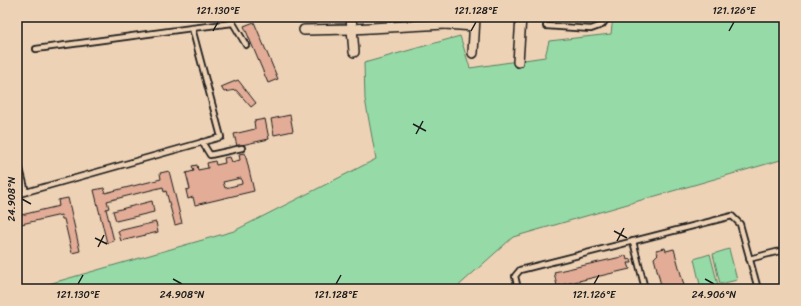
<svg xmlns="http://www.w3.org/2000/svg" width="801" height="306" viewBox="0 0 801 306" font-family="Sriracha,sans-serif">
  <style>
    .green { fill: #96dba7; stroke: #597c62 }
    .building { fill: #e2ac97; stroke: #1c1c1c; fill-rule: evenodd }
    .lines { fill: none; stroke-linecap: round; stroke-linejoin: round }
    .lane-casing { stroke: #1c1c1c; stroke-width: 8 }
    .street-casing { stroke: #1c1c1c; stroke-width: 12 }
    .lane { stroke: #eed2b5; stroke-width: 4.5 }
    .street { stroke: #eed2b5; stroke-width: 9 }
    .ticks { fill: none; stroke: #1c1c1c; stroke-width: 1.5 }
    .neatline { fill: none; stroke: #1c1c1c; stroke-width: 1.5 }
    .ticks-label { font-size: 10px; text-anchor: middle; fill: #1c1c1c }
  </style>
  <rect width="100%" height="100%" fill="#eed2b5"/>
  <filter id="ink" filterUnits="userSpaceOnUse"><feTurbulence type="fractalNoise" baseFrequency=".025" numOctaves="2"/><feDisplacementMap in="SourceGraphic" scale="8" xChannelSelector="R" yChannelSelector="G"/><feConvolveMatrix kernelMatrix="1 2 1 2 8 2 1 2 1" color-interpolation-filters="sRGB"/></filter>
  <g filter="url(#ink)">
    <!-- green -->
    <g class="green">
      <path d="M613,17H784V159L513,237L455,289H31L234,231L376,159L365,99L364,63L460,36L470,68L545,57L549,41L611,34Z"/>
      <path d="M729,249L737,280L720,284L713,254Z"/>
      <path d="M710,254L718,285L701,289L694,259Z"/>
    </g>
    <!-- building -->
    <g class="building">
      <path d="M254,22L278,79L268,83L244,26Z"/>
      <path d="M238,80L256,103L251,107L236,90L224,92L221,87Z"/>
      <path d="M290,115L293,131L274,135L271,119Z"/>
      <path d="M265,119L269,139L237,146L234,134L255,129L254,121Z"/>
      <path d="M245,153L254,191L195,205L193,197L188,199L186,190L190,189L186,173L194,171L192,166L197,165L198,170L208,168L207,163L215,161L216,165L225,163L224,158L230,157L232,162L240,160L239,154ZM241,178L242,184L225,188L223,182Z"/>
      <path d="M169,171L182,223L175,225L166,191L164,192L163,187L107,201L109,208L106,209L114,241L107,243L94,190L104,188L105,193L161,179L160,173Z"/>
      <path d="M68,198L80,251L72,253L64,219H62L61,215L17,225V216L59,206L58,200Z"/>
      <path d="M152,201L154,212L116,221L113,211Z"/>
      <path d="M156,222L158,232L121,241L118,231Z"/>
      <path d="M665,248L666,251L674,249L685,289H662L654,258L658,254L656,250Z"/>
      <path d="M626,256L627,260L631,259L632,263H628L630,269L557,286L554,272Z"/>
    </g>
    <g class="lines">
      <defs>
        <g id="lane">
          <path d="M546,26L591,29L602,25L608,17"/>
          <path d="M36,49L192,28"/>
          <path d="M202,142L210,155L242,148"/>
          <path d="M17,157L26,192L221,137L192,28L233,23L246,45"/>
          <path d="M17,195L26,192"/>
          <path d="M633,241L645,289"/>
          <path d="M749,259L784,250"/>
          <path d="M518,289L515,276L520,270L732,216L740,224L758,289"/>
        </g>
        <g id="street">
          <path d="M351,17L354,52"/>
          <path d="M445,24L474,26"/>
          <path d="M304,30L352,29L445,24V17"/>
          <path d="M473,53L475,17"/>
          <path d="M518,62L521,17"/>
        </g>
      </defs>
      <!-- lane casing -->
      <use href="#lane" class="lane-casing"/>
      <!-- street casing -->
      <use href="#street" class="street-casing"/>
      <!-- lane -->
      <use href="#lane" class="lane"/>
      <!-- street -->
      <use href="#street" class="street"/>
    </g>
  </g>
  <!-- ticks -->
  <path class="ticks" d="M213,31L218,22M471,31L476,22M729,31L734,22M413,124L426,131M416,134L423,121M22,199L31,204M614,231L627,238M95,238L107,244M617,241L624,228M98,247L104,235M173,279L182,284M705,279L714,284M78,284L83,275M336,284L341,275M594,284L599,275"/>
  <!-- margin -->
  <rect width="801" height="306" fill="none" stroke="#eed2b5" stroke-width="44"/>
  <rect x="22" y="22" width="757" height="262" class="neatline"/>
  <g class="ticks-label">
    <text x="218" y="14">121.130°E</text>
    <text x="476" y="14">121.128°E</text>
    <text x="734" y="14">121.126°E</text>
    <text transform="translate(11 199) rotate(-90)" y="4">24.908°N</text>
    <text x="78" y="298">121.130°E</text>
    <text x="182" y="298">24.908°N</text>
    <text x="336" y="298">121.128°E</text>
    <text x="594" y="298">121.126°E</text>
    <text x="714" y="298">24.906°N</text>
  </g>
</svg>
